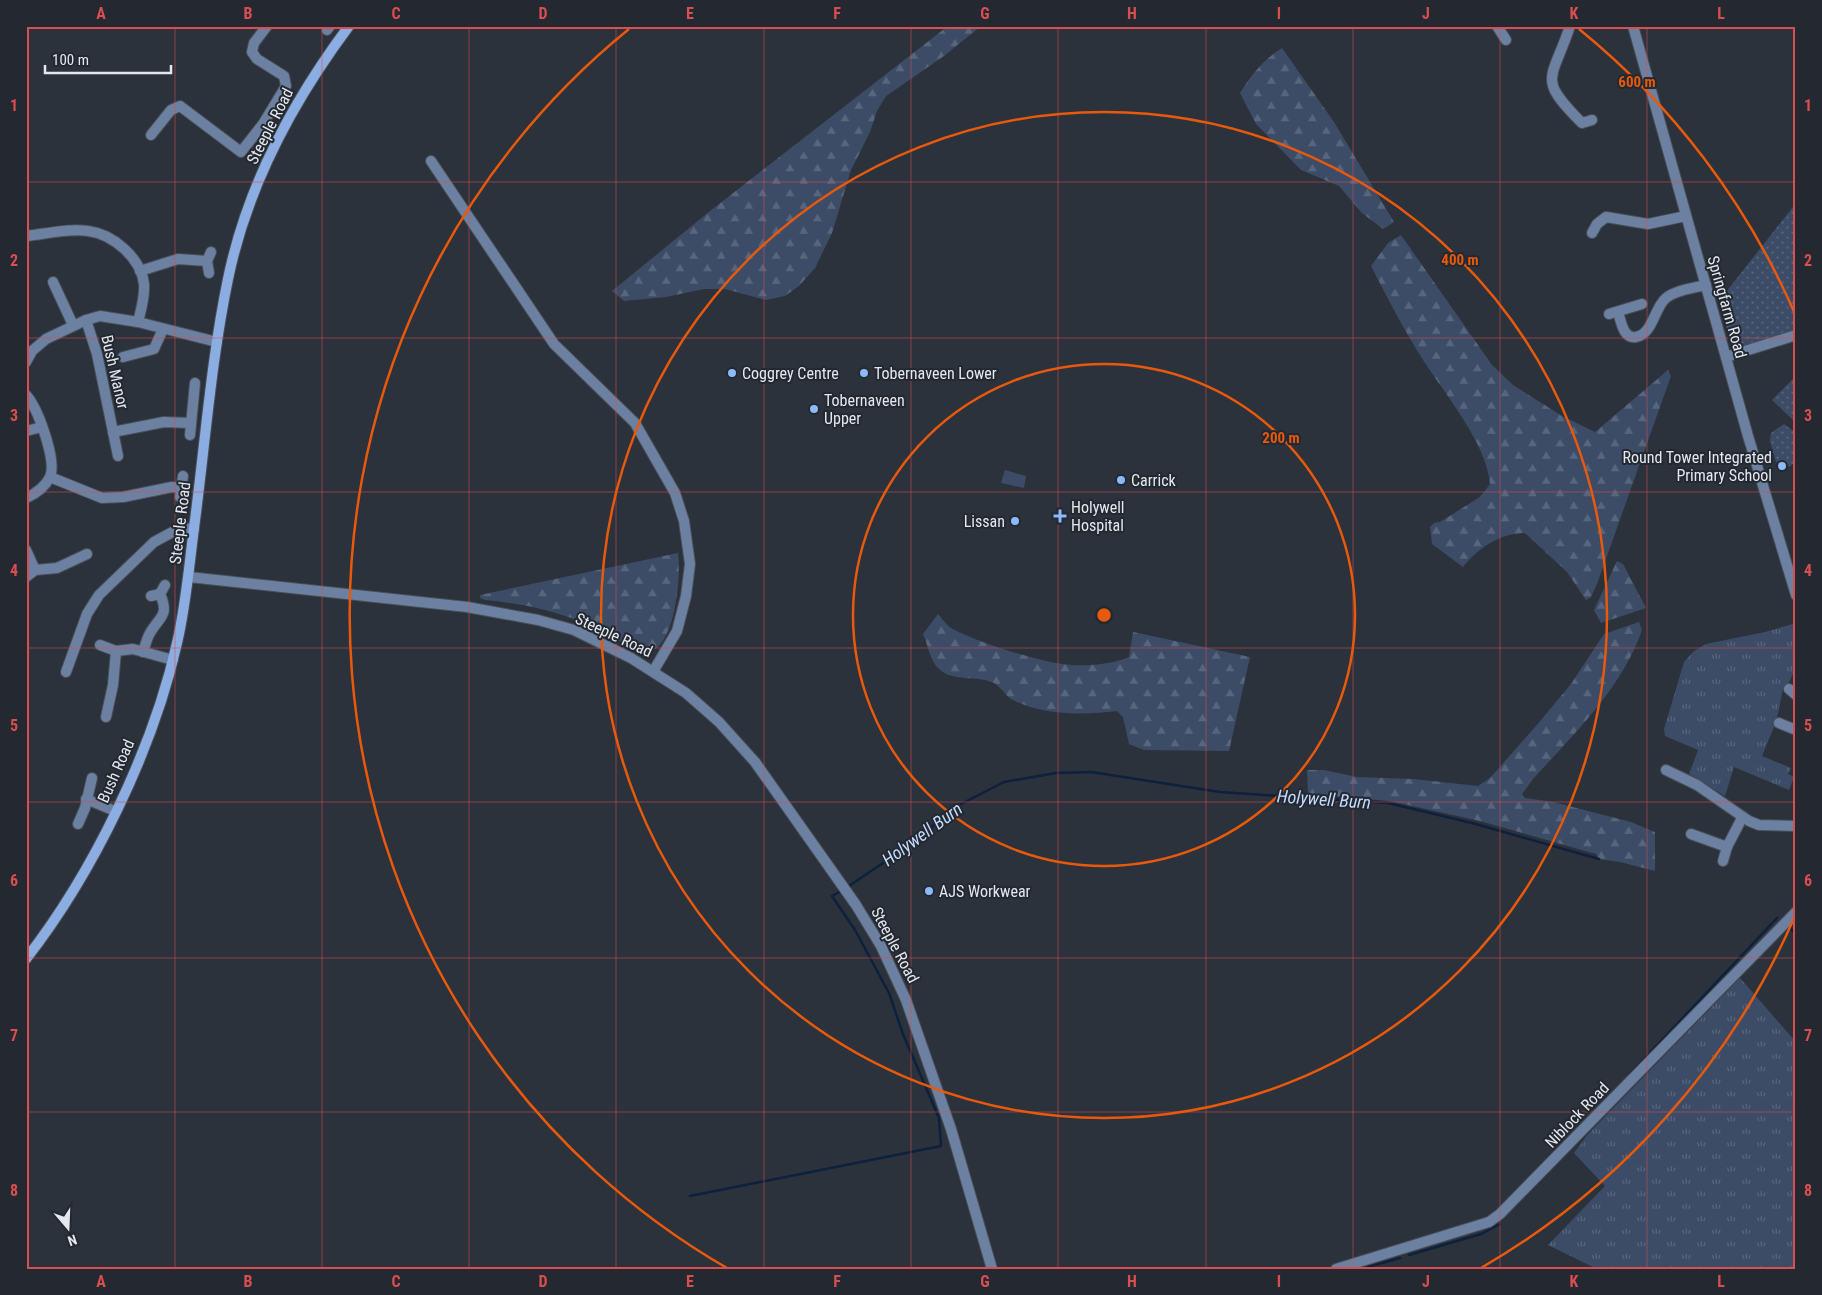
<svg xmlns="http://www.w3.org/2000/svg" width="1822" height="1295" viewBox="0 0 1822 1295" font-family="'Roboto Condensed',sans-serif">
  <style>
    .grass { fill: url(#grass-tufts) }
    .forest { fill: url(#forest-firs) }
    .park { fill: url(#park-dots) }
    .garden { fill: #3c4c67 }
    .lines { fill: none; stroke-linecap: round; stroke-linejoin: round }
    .stream { stroke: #0d203e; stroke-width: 2.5 }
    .minor-casing { stroke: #494f58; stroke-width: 12 }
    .tertiary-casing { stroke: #494f58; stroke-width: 12 }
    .secondary-casing { stroke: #494f58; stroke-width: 12 }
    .minor { stroke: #6c81a1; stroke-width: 10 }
    .tertiary { stroke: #6c81a1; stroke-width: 10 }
    .secondary { stroke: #8cade1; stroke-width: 10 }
    .grid { fill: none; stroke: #d94e50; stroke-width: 1; stroke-opacity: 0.55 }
    .ring { fill: none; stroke: #e8590c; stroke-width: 2.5 }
    .poi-dot { fill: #8db9fc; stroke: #232831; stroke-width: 2 }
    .labels { text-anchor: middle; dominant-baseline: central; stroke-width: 4; stroke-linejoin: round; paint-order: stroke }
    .street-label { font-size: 16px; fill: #e4e8ee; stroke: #232831 }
    .poi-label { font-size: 16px; fill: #e4e8ee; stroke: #232831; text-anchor: start }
    .water-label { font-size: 18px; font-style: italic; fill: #c3dafe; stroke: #232831 }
    .centre { fill: #e8590c; stroke: #232831; stroke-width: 2.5 }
    .ring-label { font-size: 15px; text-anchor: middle; font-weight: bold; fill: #e8590c; stroke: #232831; stroke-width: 4; stroke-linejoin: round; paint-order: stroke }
    .neatline { fill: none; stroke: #d94e50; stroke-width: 2 }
    .grid-label { font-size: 16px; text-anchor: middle; font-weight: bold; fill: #d94e50 }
  </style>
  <defs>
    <pattern id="grass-tufts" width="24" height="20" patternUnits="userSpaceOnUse" patternTransform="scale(1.25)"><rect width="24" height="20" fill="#3c4c67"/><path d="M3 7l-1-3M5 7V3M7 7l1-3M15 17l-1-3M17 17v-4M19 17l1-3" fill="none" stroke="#58667d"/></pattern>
    <pattern id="forest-firs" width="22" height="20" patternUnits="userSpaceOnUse" patternTransform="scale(1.25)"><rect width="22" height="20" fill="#3c4c67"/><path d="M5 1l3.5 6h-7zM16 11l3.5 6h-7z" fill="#58667d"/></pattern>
    <pattern id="park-dots" width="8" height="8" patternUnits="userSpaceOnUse" patternTransform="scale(1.25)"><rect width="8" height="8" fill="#3c4c67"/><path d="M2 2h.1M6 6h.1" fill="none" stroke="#58667d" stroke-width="1.8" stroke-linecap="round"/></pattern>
  </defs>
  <rect width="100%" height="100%" fill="#2c323b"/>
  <!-- grass -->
  <g class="grass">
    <path d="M1796,623V668L1788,684L1783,689L1776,722L1762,756L1791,768L1788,774L1794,777L1789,790L1734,767L1725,796L1689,774L1698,750L1665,736L1664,729L1684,662L1694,651L1706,644L1765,632Z"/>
    <path d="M1740,978L1796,1042V1269H1597L1548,1245L1605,1186L1574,1153L1588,1134Z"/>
  </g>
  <!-- forest -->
  <g class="forest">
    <path d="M948,26H981L944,56L886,96L877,111L870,132L851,170L832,233L815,268L799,286L785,296L766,300L725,289H704L666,297L624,301L612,291L710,211Z"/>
    <path d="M1282,48L1334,122L1394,222L1383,229L1362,213L1339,186L1301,170L1256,124L1240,93C1251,75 1264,59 1282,48Z"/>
    <path d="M1401,235L1492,365L1513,385L1562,416L1595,432L1668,370L1671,376L1597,584L1591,597L1586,600L1567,572L1525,533C1500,533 1478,548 1463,567L1432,544L1430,527L1434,523L1440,522L1480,497L1490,484C1487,444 1445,394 1423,360C1404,330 1387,297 1371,266L1388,243Z"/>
    <path d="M678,553C681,576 676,630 658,647C652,652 644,651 636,651C589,619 541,605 485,600L480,598V595Z"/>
    <path d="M1617,561L1623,564L1646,608L1601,623L1594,610Z"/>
    <path d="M938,614C942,618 946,625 951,628C976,642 1044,664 1072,665C1090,666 1113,664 1129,657L1133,632L1250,657L1229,751L1144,750L1129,744L1123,717L1117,711C1082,715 1043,716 1011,699C1005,695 1001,687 994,683C978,675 952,682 939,669C930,661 928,645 923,634Z"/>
    <path d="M1639,622L1642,630C1622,688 1574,734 1533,779L1522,794L1525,798L1553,802L1631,822L1655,832V871L1620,862L1599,859L1596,854L1480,821L1390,801L1308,794L1307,770H1324L1357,777L1413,779L1478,786L1490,778L1536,726L1571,684L1604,634Z"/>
  </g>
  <!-- park -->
  <g class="park">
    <path d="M1796,203V330L1736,348L1729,336L1719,301Z"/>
    <path d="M1796,376V423L1772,400Z"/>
    <path d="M1784,424L1796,433V461L1789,467L1783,463L1776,462L1770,441L1771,433Z"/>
  </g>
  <!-- garden -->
  <path class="garden" d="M1005,470L1026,476L1024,488L1001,483Z"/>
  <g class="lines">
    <!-- stream -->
    <g class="stream">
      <path d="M846,888L911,844L957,806L1004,782L1056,773L1091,772L1220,792L1388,803L1472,823L1599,859"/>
      <path d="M1790,928L1796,934"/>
      <path d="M1630,1074L1777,918"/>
      <path d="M690,1196L941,1146L939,1118L903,1034L889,993L855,930L832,896L841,891"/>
      <path d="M1409,1255L1481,1234L1500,1224"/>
      <path d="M1361,1269L1400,1258"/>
    </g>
    <defs>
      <g id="minor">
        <path d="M1497,26L1506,40"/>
        <path d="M1570,26C1552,81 1536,77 1582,123L1592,120"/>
        <path d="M1633,26L1748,436L1796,595"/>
        <path d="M327,30L330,26"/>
        <path d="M151,135L171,110L180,106L241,152L263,124L286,86L284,76L257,59L252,52L254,43L267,26"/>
        <path d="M431,161L554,344L635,423L675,493L684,521L690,564L686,596L677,631L654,670"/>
        <path d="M1592,233L1597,224L1606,217L1648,224L1686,216"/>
        <path d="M26,236C46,234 69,228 88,231C113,234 141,258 144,284C145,297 141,310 138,322"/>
        <path d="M140,271L178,259L207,261"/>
        <path d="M209,273L207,261L211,252"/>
        <path d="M53,282L73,325"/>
        <path d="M1618,312C1621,321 1623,339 1636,337C1653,334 1654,308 1666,298C1676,290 1694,288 1706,285"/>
        <path d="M1609,314L1642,304"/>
        <path d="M86,320L97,354L118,456"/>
        <path d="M123,357L154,349L163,329"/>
        <path d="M1726,357L1796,335"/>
        <path d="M26,362L32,351L46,339L86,320L100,316L138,322L217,342"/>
        <path d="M26,395C38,408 57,461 50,477C45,487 35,494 26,498"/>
        <path d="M26,431L42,427"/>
        <path d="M113,432L164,422L191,423"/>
        <path d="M190,435L195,383"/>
        <path d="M50,477L102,498L123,497L172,487L181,488"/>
        <path d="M180,497L183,476"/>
        <path d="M26,550L35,570"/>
        <path d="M26,577L35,570L57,568L87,554"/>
        <path d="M151,596L160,594L165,585"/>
        <path d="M100,645L116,651L133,649L173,660"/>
        <path d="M143,652C145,646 147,638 150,633C159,617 170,616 160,594"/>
        <path d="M66,672L87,614L99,595L154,542L180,528L194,529"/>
        <path d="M1789,689L1796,695"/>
        <path d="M106,717L113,685L116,651"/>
        <path d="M1779,723L1796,730"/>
        <path d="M1666,770L1697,785L1749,821L1759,825L1796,826"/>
        <path d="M86,799L115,811"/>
        <path d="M78,824L85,808L92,778"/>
        <path d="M1691,834L1727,847L1742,818"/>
        <path d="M1723,861L1727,847"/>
        <path d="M1336,1269L1489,1222L1500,1214L1796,912"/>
      </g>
      <path id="tertiary" d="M189,577L467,607L538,620L574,630L631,658L686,693L719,722L755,762L856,905L881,946L906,1000L951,1129L992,1269"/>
      <path id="secondary" d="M26,959C93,873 153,750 177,643C186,605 189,566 194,528C205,445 211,361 228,279C247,186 293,101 349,26"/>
    </defs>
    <!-- minor casing -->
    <use href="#minor" class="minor-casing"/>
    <!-- tertiary casing -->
    <use href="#tertiary" class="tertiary-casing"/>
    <!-- secondary casing -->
    <use href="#secondary" class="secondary-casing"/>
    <!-- minor -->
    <use href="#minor" class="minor"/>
    <!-- tertiary -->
    <use href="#tertiary" class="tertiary"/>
    <!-- secondary -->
    <use href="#secondary" class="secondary"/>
  </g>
  <!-- grid -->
  <path class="grid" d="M175,26V1269M322,26V1269M469,26V1269M616,26V1269M764,26V1269M911,26V1269M1058,26V1269M1206,26V1269M1353,26V1269M1500,26V1269M1647,26V1269M26,182H1796M26,338H1796M26,492H1796M26,648H1796M26,802H1796M26,958H1796M26,1112H1796"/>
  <!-- distance rings -->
  <g class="ring">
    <circle cx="1104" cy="615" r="251"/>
    <circle cx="1104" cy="615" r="503"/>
    <path d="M1795 916A754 754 0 0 1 1481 1268M727 1268A754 754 0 0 1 629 29M1579 29A754 754 0 0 1 1795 314"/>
  </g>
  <!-- markers -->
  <g class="poi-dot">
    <circle cx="732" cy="373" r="5"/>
    <circle cx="864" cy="373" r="5"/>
    <circle cx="814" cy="409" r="5"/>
    <circle cx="1782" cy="466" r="5"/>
    <circle cx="1121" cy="480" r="5"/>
    <path d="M1057.5 508.5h5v5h5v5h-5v5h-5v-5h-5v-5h5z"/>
    <circle cx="1015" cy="521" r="5"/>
    <circle cx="929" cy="891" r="5"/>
  </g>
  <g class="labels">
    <!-- street labels -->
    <g class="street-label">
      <text transform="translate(270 126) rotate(-63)">Steeple Road</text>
      <text transform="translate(1727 307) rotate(74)">Springfarm Road</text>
      <text transform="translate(115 372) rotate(77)">Bush Manor</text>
      <text transform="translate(180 523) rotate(-83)">Steeple Road</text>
      <text transform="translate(614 635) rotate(25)">Steeple Road</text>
      <text transform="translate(116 771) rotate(-66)">Bush Road</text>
      <text transform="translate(895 945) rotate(62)">Steeple Road</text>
      <text transform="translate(1577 1115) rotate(-46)">Niblock Road</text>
    </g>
    <!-- poi labels -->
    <g class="poi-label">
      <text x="742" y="373">Coggrey Centre</text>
      <text x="874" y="373">Tobernaveen Lower</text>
      <text x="824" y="400">Tobernaveen<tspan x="824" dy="18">Upper</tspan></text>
      <text x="1772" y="457" text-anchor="end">Round Tower Integrated<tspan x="1772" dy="18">Primary School</tspan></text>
      <text x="1131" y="480">Carrick</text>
      <text x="1071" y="507">Holywell<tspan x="1071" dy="18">Hospital</tspan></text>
      <text x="1005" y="521" text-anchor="end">Lissan</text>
      <text x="939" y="891">AJS Workwear</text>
    </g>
    <!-- water labels -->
    <g class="water-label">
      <text transform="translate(1324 799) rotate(4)">Holywell Burn</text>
      <text transform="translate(922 834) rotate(-36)">Holywell Burn</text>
    </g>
  </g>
  <circle cx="1104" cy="615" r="8" class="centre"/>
  <g class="ring-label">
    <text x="1637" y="87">600 m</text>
    <text x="1460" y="265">400 m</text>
    <text x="1281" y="443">200 m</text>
  </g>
  <!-- border -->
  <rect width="1822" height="1295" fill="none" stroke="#232831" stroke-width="55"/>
  <!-- north arrow -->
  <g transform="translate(68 1228) rotate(161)" stroke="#232831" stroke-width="4" paint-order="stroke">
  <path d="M0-4L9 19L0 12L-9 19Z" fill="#e4e8ee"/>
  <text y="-8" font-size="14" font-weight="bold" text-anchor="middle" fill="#e4e8ee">N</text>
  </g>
  <!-- scale -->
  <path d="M45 65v8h126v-8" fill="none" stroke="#e4e8ee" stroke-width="2.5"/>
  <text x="52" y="65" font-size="15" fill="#e4e8ee" stroke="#232831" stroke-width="4" paint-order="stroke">100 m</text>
  <rect x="28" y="28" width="1766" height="1240" class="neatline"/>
  <g class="grid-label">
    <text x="101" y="19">A</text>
    <text x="248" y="19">B</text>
    <text x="396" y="19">C</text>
    <text x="543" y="19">D</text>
    <text x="690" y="19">E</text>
    <text x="837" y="19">F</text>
    <text x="985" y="19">G</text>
    <text x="1132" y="19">H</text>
    <text x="1279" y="19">I</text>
    <text x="1426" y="19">J</text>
    <text x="1574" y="19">K</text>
    <text x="1721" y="19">L</text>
    <text x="14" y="111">1</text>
    <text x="1808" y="111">1</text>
    <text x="14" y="266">2</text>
    <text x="1808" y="266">2</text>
    <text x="14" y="421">3</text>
    <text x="1808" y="421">3</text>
    <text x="14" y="576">4</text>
    <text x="1808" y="576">4</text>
    <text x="14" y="731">5</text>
    <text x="1808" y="731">5</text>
    <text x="14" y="886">6</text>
    <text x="1808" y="886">6</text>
    <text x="14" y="1041">7</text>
    <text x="1808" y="1041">7</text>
    <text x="14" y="1196">8</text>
    <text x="1808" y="1196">8</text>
    <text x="101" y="1287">A</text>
    <text x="248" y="1287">B</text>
    <text x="396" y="1287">C</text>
    <text x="543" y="1287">D</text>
    <text x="690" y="1287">E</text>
    <text x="837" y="1287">F</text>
    <text x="985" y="1287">G</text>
    <text x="1132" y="1287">H</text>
    <text x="1279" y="1287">I</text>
    <text x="1426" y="1287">J</text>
    <text x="1574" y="1287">K</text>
    <text x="1721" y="1287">L</text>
  </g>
</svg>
